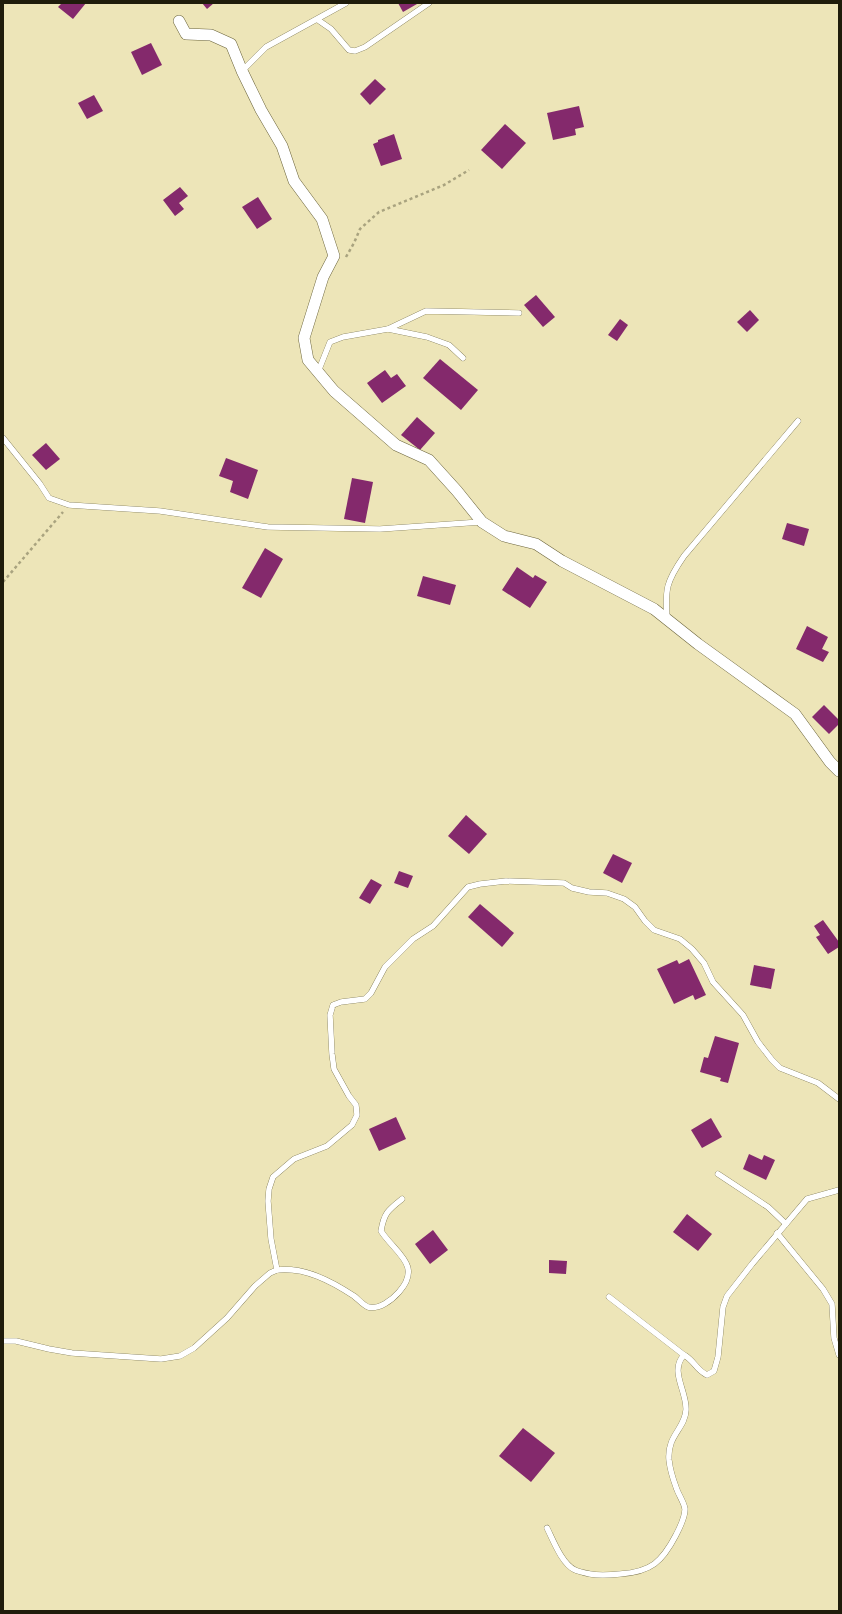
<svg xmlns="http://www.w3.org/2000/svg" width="842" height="1614" viewBox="0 0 842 1614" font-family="'Roboto Condensed',sans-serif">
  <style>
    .building { fill: #84296c }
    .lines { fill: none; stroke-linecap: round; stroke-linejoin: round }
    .service-casing { stroke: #6b643b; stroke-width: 6 }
    .minor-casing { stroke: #6b643b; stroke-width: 12 }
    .path { stroke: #a9a37f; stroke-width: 2.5; stroke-dasharray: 3 3; stroke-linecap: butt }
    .service { stroke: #fff; stroke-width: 5.5 }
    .minor { stroke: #fff; stroke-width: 11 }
  </style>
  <rect width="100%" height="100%" fill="#ede5b8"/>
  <!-- building -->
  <g class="building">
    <path d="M62,3H86L73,19L58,7Z"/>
    <path d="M202,3H214L207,9Z"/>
    <path d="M398,3H416L417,4L403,12Z"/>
    <path d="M151,43L162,65L142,75L131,52Z"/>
    <path d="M375,79L386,89L370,105L360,94Z"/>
    <path d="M94,95L103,111L87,119L78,103Z"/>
    <path d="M579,106L584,127L575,129L576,135L553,140L547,113Z"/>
    <path d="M505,124L526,143L502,169L481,150Z"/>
    <path d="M394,134L402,159L381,166L373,144L378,142V140Z"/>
    <path d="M180,187L188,196L179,203L184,209L175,216L163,200Z"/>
    <path d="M258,197L272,219L257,229L242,207Z"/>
    <path d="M536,295L555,317L543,327L524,305Z"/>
    <path d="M750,310L759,320L747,332L737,322Z"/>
    <path d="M620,319L628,325L617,341L608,335Z"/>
    <path d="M440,359L478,390L461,410L423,378Z"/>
    <path d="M385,370L391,378L397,374L406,386L382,403L367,383Z"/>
    <path d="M417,417L435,433L420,450L401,435Z"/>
    <path d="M46,443L60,459L46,470L32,455Z"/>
    <path d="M226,458L258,470L248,499L230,492L233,481L219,476Z"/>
    <path d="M352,478L373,482L365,523L344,519Z"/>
    <path d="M787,523L809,529L804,546L782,539Z"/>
    <path d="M265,548L283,559L261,598L242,588Z"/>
    <path d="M517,567L533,578L535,575L547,582L530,608L502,590Z"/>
    <path d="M423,576L456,585L450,605L417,596Z"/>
    <path d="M807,626L828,637L822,649L829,652L823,662L796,649Z"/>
    <path d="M824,705L839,720V724L829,734L812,717Z"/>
    <path d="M466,815L487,834L469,854L448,836Z"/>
    <path d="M613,854L632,863L622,883L603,873Z"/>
    <path d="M399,871L413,876L408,888L394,883Z"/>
    <path d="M371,879L382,885L370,904L359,898Z"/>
    <path d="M480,904L514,933L502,947L468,917Z"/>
    <path d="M823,920L839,942V947L828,954L816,937L820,935L814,926Z"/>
    <path d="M689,959L706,995L695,1000L693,995L674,1004L657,969L677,960L679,964Z"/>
    <path d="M754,965L775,969L771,989L750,985Z"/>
    <path d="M715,1036L739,1043L728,1083L720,1081L721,1078L700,1072L704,1057L708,1058Z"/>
    <path d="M396,1117L406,1139L379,1151L369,1129Z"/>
    <path d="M711,1118L722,1137L702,1148L691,1130Z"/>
    <path d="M749,1154L762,1160L764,1155L775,1160L766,1180L743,1169Z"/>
    <path d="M687,1214L712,1234L698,1251L673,1232Z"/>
    <path d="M433,1230L448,1250L430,1264L415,1244Z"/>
    <path d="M549,1260L567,1261L566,1274L549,1273Z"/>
    <path d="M523,1428L555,1453L531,1482L499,1456Z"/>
  </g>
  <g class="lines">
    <defs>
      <g id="service">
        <path d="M318,20L331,29L349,50L355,51L365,47L429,3"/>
        <path d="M242,71L266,47L346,3"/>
        <path d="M388,329L427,337L449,345L463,358"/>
        <path d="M318,372L330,342L343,337L388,329L426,311L519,313"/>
        <path d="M3,438L40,484L49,498L69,505L160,511L268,527L380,529L481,522"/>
        <path d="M667,619C665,589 666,582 684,556L798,421"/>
        <path d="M718,1174L768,1207L786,1224"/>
        <path d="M777,1233L823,1289L832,1304L834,1338L839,1355"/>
        <path d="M277,1270C305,1267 331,1281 354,1296C358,1299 363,1305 368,1307C379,1310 392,1300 399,1292C423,1265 395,1253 381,1231C384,1213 388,1210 402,1199"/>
        <path d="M609,1297L684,1355"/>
        <path d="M3,1341H16L49,1349L72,1353L161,1359L180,1356L194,1348L227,1318L255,1286L270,1273L277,1270L271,1239L268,1201L269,1189L273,1177L294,1159L327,1146L352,1125L357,1115L356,1105L349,1096L334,1069L332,1054L330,1015L333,1005L341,1002L365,999L371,993L385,967L413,939L433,926L468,887L480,884L506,881L564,883L572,888L589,892L607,893L624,899L635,907L645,921L654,930L680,939L692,949L704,963L713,982L743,1015L758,1042L772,1060L780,1068L818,1083L839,1099"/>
        <path d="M547,1528C553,1540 562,1564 575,1570C580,1572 585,1573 590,1574C600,1576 611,1575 620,1574C651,1572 662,1562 676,1535C680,1527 685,1518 685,1509C684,1502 678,1494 676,1487C673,1479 670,1469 669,1460C667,1435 685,1429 686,1410C687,1391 669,1371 684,1355C695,1361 695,1369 707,1375L714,1371L718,1357L723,1307L727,1296L752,1264L807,1199L839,1190"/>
      </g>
      <path id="minor" d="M179,21L186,34L211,35L231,44L242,71L261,110L282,146L294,181L322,219L334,256L323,277L304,338L308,360L334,391L396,445L429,460L457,491L482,522L504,536L536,544L562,561L654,609L698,644L795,714L830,762L839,771"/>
    </defs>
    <!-- service casing -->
    <use href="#service" class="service-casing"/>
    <!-- minor casing -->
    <use href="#minor" class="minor-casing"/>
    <!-- path -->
    <g class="path">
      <path d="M346,257L354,243L360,229L379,212L444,185L469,170"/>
      <path d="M3,582L63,512"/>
    </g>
    <!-- service -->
    <use href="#service" class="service"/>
    <!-- minor -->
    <use href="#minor" class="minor"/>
  </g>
  <!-- border -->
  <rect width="842" height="1614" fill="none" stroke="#1f1c0b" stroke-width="8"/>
</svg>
